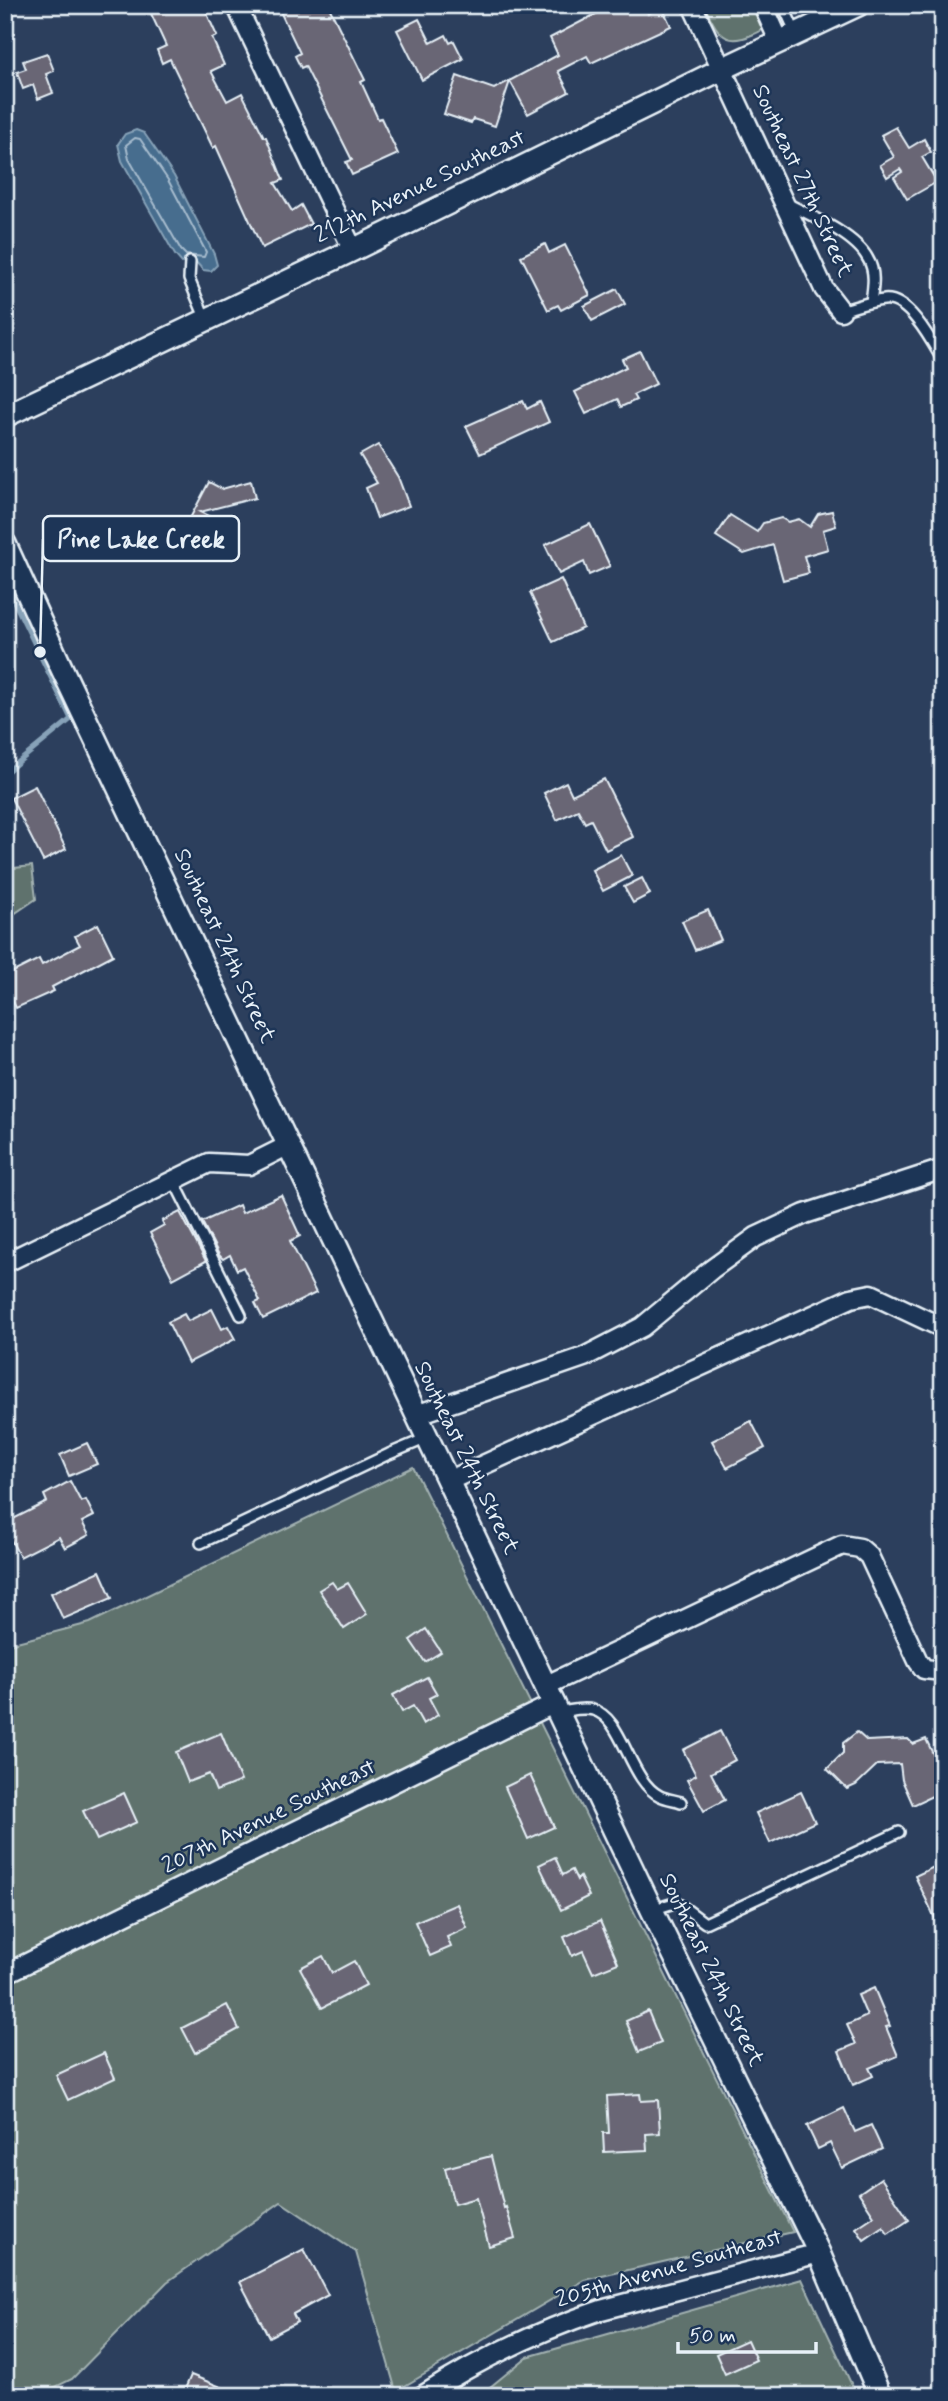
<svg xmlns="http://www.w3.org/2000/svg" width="948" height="2401" viewBox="0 0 948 2401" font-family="Mynerve,sans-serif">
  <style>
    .green { fill: #5e726d; stroke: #a3b2b2; stroke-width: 2 }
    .water { fill: #466d8e; stroke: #87a2b8; stroke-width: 2 }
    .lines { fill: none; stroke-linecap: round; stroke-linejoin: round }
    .shore { stroke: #a7bcce; stroke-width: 2 }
    .stream { stroke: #87a2b8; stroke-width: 5 }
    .building { fill: #696674; stroke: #e8f1f8; stroke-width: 2 }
    .service-casing { stroke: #e8f1f8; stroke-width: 14 }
    .minor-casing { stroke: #e8f1f8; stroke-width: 23 }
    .tertiary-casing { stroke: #e8f1f8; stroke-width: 26 }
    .service { stroke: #1d3557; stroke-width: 9 }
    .minor { stroke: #1d3557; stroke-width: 18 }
    .tertiary { stroke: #1d3557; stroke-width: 21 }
    .labels { text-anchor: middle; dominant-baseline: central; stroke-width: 5; stroke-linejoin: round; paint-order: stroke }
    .street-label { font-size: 23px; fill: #e8f1f8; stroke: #1d3557 }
    .leader { fill: none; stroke: #e8f1f8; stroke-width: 2.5 }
    .callout-dot { fill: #e8f1f8; stroke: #1d3557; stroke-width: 2.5 }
    .callout { fill: #1d3557; stroke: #e8f1f8; stroke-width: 2.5 }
    .callout-label { font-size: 24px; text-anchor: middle; font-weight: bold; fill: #e8f1f8 }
  </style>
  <rect width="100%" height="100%" fill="#2c3f5d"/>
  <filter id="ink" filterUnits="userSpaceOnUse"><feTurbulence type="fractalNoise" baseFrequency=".0143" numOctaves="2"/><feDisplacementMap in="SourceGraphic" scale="14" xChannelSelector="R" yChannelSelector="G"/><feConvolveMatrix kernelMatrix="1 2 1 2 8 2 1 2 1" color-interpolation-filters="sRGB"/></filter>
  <g filter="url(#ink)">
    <!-- green -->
    <g class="green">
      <path d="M704,5H756L766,28C729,48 721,42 704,5Z"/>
      <path d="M32,866L36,899L5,920V869Z"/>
      <path d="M413,1467L793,2232L585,2280L396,2391L356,2252L281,2202L167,2282L72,2379L37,2396H5V1645L90,1623Z"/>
      <path d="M802,2279L857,2396H479L527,2357Z"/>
    </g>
    <!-- water -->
    <path class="water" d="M136,130L144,133L174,176L214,254L217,265L211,271L203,270L196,262L182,263L175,255L122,161L118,144L125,134Z"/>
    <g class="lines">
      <!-- shore -->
      <path class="shore" d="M135,138L140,139L168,180L206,252L204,257L186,255L181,250L129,159L126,145Z"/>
      <!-- stream -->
      <path class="stream" d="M5,583L71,719L5,773"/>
    </g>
    <!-- building -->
    <g class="building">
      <path d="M147,5H203L217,36L212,38L224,65L211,71L227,101L242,93L264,137H266L283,180L275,183L292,211L301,205L311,224L262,248L216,146L213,148L170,59L162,63L157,50L166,46Z"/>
      <path d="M277,5H328L365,80L361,82L378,119L381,118L398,154L352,175L346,162L352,160L305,66L301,68L295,56L300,53Z"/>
      <path d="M613,5H644L648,14L662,7L671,26L591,63L587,56L558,71L569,92L528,114L510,81L495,126L473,119L471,123L444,114L457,76L494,89L558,55L550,38Z"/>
      <path d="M419,19L431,43L446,35L450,43L454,41L463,59L422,80L397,30Z"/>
      <path d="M47,53L54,71L46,74L53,93L38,99L33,85L23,89L17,72L26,69L23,61Z"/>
      <path d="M896,127L909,148L924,139L931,152L922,157L937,182L907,199L894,177L902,172L900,169L887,177L880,165L894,157L881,135Z"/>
      <path d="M545,244L549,253L565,245L590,295L561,310L558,305L548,310L521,256Z"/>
      <path d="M617,289L625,304L592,321L584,306Z"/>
      <path d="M640,351L656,384L633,395L636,400L621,407L617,399L586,414L575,392L626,367L622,359Z"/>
      <path d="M523,401L527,409L540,402L549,422L480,454L466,426Z"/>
      <path d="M378,445L398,477L409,506L377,518L366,488L377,483L360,455Z"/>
      <path d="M251,481L255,498L200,512L234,529L225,547L186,526L209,482L222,489Z"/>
      <path d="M832,511L836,526L823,530L828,549L804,556L809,573L783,580L773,545L744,554L716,536L730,515L757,532L763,523L781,518L788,522L799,519L810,527L818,514Z"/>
      <path d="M590,524L610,566L589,575L584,562L559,574L545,545Z"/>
      <path d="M561,579L583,628L553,642L530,593Z"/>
      <path d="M604,779L633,837L606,850L591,820L585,823L578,810L557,820L544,793L566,782L572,795Z"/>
      <path d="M35,786L66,849L43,861L11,798Z"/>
      <path d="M621,855L632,876L603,891L592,870Z"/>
      <path d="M642,878L650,894L633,903L624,887Z"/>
      <path d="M708,910L721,940L695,950L682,921Z"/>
      <path d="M98,924L113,955L52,987L54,991L16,1008L5,985V976L39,959L42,965L80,945L75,936Z"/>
      <path d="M281,1195L300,1236L290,1241L316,1293L263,1319L255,1303L260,1301L243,1267L237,1270L230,1255L223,1259L219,1255L202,1222L239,1205L242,1213Z"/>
      <path d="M180,1212L206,1261L173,1279L150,1233L164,1225L162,1221Z"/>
      <path d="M212,1309L222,1329L228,1326L235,1339L188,1363L168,1322L184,1314L188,1321Z"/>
      <path d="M751,1421L765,1448L727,1468L712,1441Z"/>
      <path d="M87,1443L97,1464L69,1476L60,1455Z"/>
      <path d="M70,1481L81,1502L86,1500L94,1516L82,1522L89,1535L65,1548L59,1537L20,1557L5,1529V1523L47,1502L44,1495Z"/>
      <path d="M100,1571L112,1598L63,1619L51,1593Z"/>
      <path d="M332,1582L337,1589L348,1583L367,1614L344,1629L319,1590Z"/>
      <path d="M426,1629L441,1652L425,1662L410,1640Z"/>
      <path d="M427,1677L437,1694L429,1698L438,1715L423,1724L413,1706L402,1712L393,1695Z"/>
      <path d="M720,1731L735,1760L711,1773L725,1800L704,1811L687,1780L696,1775L683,1750Z"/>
      <path d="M857,1732L867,1741L908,1739L913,1744L926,1739L943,1775V1791L913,1805L902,1780L900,1764L877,1765L856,1785L847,1789L827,1769L843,1753V1743Z"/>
      <path d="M221,1733L241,1781L216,1791L209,1774L188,1782L176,1752Z"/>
      <path d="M530,1775L554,1827L528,1839L505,1787Z"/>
      <path d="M801,1792L815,1822L770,1843L756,1813Z"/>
      <path d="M124,1793L137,1822L97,1840L83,1811Z"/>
      <path d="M555,1857L563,1875L572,1870L577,1880L580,1877L589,1896L561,1910L539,1865Z"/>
      <path d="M938,1865L943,1874V1935L915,1876Z"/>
      <path d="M457,1904L467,1928L447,1937L451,1947L430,1956L415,1922Z"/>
      <path d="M600,1921L618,1963L593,1973L583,1951L572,1956L564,1937Z"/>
      <path d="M323,1956L332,1973L354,1961L366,1985L322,2008L300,1968Z"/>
      <path d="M874,1988L890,2026L886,2027L898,2056L869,2068L873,2076L853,2085L839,2051L856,2044L847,2025L867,2016L858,1995Z"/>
      <path d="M227,2005L239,2029L195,2053L182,2028Z"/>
      <path d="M648,2011L661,2043L639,2052L626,2021Z"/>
      <path d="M104,2053L115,2078L68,2100L56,2075Z"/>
      <path d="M640,2094L641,2101L658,2100L660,2133L646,2134L647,2150L604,2152L603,2133H609L607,2096Z"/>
      <path d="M844,2108L855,2132L871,2125L882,2149L842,2168L830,2143L818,2149L807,2126Z"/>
      <path d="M491,2156L504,2208L506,2207L515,2238L489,2246L476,2198L454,2204L445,2168Z"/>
      <path d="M881,2178L909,2220L888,2234L883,2227L864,2240L856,2228L874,2216L859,2193Z"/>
      <path d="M304,2249L328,2295L293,2314L297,2322L269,2337L240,2282Z"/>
      <path d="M747,2340L756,2360L725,2374L716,2354Z"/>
      <path d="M191,2375L241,2395V2396H182Z"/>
    </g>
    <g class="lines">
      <defs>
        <g id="service">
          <path d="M783,5L796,34"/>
          <path d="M786,203C810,215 856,235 868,259C876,272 873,288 871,302"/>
          <path d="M190,262L189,279L206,320"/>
          <path d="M841,311C855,307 870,301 884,300C909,297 932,342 943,361"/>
          <path d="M174,1181L241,1315"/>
          <path d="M201,1543L389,1454L427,1438"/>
          <path d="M559,1712C570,1711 582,1707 593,1710C623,1717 629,1781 660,1796C666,1799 675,1800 681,1802"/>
          <path d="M652,1910L677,1902L705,1923L899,1832"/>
        </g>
        <g id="minor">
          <path d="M236,5L353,250"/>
          <path d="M692,5L824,289L841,311"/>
          <path d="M763,5L779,41"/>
          <path d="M5,1263L209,1163L249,1165L289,1145"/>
          <path d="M416,1415L584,1357L642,1327L712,1269L756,1237L805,1214L943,1169"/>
          <path d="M448,1481L851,1298L871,1294L943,1328"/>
          <path d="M547,1685L842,1545L860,1548L869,1556L918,1661L924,1669L943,1671"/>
          <path d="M5,1974L555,1703"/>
          <path d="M422,2396C478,2360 538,2331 601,2310L819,2253"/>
        </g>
        <g id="tertiary">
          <path d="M5,416L353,250L722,69L858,5"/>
          <path d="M5,544L62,669L652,1910L819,2253L880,2396"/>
        </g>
      </defs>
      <!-- service casing -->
      <use href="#service" class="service-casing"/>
      <!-- minor casing -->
      <use href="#minor" class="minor-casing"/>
      <!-- tertiary casing -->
      <use href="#tertiary" class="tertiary-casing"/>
      <!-- service -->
      <use href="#service" class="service"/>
      <!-- minor -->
      <use href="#minor" class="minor"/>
      <!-- tertiary -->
      <use href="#tertiary" class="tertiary"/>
    </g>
  </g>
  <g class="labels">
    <!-- street labels -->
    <g class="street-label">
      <text transform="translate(802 181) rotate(65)">Southeast 27th Street</text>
      <text transform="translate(420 187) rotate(-26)">212th Avenue Southeast</text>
      <text transform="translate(224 946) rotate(65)">Southeast 24th Street</text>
      <text transform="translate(466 1458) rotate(64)">Southeast 24th Street</text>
      <text transform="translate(269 1817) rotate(-26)">207th Avenue Southeast</text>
      <text transform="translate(711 1970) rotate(64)">Southeast 24th Street</text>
      <text transform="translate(669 2269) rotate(-16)">205th Avenue Southeast</text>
    </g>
  </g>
  <!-- callouts -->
  <path class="leader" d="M40 652L43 539"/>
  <circle class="callout-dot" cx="40" cy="652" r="7"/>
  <rect class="callout" x="43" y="516" width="196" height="45" rx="7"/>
  <g class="callout-label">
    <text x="141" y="547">Pine Lake Creek</text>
  </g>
  <!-- margin -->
  <rect width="948" height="2401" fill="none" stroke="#1d3557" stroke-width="28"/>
  <rect x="14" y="14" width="920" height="2373" fill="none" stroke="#e8f1f8" stroke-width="2.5" filter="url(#ink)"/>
  <!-- scale -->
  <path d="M678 2342v10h138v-10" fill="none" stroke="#e8f1f8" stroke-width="3.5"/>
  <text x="689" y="2342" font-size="21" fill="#e8f1f8" stroke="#1d3557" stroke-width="5" paint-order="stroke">50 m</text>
</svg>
